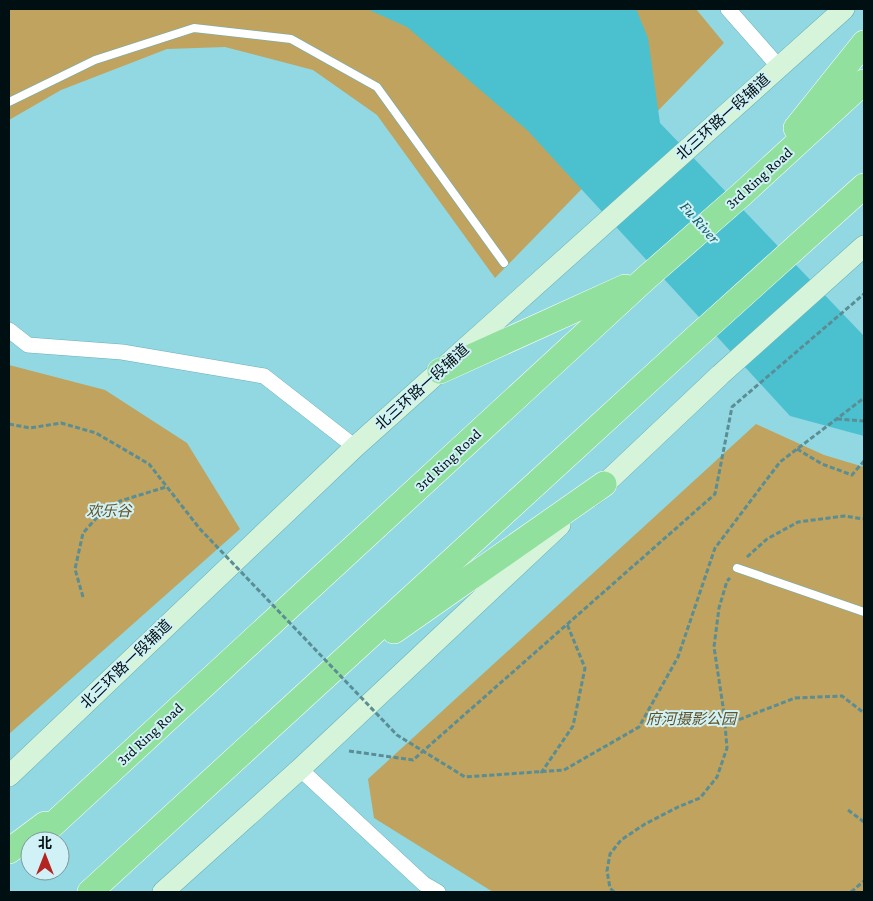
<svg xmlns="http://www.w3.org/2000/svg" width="873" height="901" viewBox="0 0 873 901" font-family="'Crimson Pro','Noto Sans SC',serif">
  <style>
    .green { fill: #bfa35e }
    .water { fill: #4bc1d0 }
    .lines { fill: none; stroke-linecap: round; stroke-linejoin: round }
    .service-casing { stroke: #6ab0ba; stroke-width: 9 }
    .minor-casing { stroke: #6ab0ba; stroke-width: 16 }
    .secondary-casing { stroke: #6ab0ba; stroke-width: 22 }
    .trunk-casing { stroke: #fff; stroke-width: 26 }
    .path { stroke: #5b8d94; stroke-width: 3; stroke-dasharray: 5 2.5; stroke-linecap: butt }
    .service { stroke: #fff; stroke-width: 8 }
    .minor { stroke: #fff; stroke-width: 15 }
    .secondary { stroke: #d6f4da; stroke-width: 21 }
    .trunk { stroke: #92e09e; stroke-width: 25 }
    .path-bridge { stroke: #5b8d94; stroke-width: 3; stroke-dasharray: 5 2.5; stroke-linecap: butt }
    .labels { text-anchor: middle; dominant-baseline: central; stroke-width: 4; stroke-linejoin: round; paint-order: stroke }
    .street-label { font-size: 15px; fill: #000f12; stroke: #d0f2f7 }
    .park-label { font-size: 15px; font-style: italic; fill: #635126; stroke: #d0f2f7 }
    .water-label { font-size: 16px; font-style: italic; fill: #1a5c64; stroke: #d0f2f7 }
  </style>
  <rect width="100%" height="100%" fill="#91d8e2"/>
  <!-- green -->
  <g class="green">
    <path d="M9,9H696L724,43L495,278L377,115L313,70L225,47L167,49L61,90L9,120Z"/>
    <path d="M9,365L105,390L187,443L240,529L9,734Z"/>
    <path d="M756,424L824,455L864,467V892H493L374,818L368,779Z"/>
  </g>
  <!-- water -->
  <path class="water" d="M367,9H636L648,38L660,123L864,336V436L790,416L527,130L407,27Z"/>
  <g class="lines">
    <defs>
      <g id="service">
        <path d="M9,102L95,60L194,28L291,39L377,87L504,263"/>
        <path d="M737,568L864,612"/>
      </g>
      <g id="minor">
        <path d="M728,9L779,67"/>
        <path d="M9,330L28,345L122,352L264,376L355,447"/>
        <path d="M300,769L424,884L438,892"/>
      </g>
      <g id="secondary">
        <path d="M592,496L720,375L864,246"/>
        <path d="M9,776L355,447L844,9"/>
        <path d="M163,892L300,769L560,525"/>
      </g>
      <g id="trunk">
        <path d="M796,128L864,43"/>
        <path d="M440,371L625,287"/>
        <path d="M394,631L604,484"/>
        <path d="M35,841L646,278L742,194L864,82"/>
        <path d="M9,851L45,824"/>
        <path d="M90,892L693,340L864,186"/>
      </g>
    </defs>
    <!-- service casing -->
    <use href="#service" class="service-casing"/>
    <!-- minor casing -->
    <use href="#minor" class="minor-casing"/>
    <!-- secondary casing -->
    <use href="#secondary" class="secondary-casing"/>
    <!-- trunk casing -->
    <use href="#trunk" class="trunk-casing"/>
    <!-- path -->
    <g class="path">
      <path d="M837,419L864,421"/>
      <path d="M797,449L822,464L852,475L864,461"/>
      <path d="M747,557L767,539L798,522L844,516L864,519"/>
      <path d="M83,597L75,569L83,533L101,513L120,501L166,487"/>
      <path d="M725,725L795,698L842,696L864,713"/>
      <path d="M349,751L413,760L715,494L732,407L864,294"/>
      <path d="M541,773L573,726L585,668L567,624"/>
      <path d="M848,810L864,822"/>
      <path d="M614,892L610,888L607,871L610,854L621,840L645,824L678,807L700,798L717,777L727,748L724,713L714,647L719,608L727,581L730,578"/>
      <path d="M851,892L864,881"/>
    </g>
    <!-- service -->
    <use href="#service" class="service"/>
    <!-- minor -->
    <use href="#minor" class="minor"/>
    <!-- secondary -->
    <use href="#secondary" class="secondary"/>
    <!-- trunk -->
    <use href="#trunk" class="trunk"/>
    <!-- path-bridge -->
    <path class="path-bridge" d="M9,424L30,428L61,423L96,433L149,464L200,529L397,735L465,777L564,770L639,727L678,657L715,548L780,462L864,398"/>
  </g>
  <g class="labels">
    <!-- street labels -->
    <g class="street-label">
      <text transform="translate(723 117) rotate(-42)">北三环路一段辅道</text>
      <text transform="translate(759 178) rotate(-42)">3rd Ring Road</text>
      <text transform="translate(422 387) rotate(-42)">北三环路一段辅道</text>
      <text transform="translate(448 460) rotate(-43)">3rd Ring Road</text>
      <text transform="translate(126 664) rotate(-44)">北三环路一段辅道</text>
      <text transform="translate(150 734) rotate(-43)">3rd Ring Road</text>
    </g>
    <!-- park labels -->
    <g class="park-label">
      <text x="109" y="511">欢乐谷</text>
      <text x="691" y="719">府河摄影公园</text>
    </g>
    <!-- water labels -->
    <g class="water-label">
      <text transform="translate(700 222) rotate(48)">Fu River</text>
    </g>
  </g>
  <!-- border -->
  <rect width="873" height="901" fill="none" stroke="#000f12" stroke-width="20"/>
  <!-- north arrow -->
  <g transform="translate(45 856)"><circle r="24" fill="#d0f2f7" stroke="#7d979b"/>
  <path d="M0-4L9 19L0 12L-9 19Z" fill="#b42522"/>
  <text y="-8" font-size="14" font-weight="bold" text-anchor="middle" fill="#000f12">北</text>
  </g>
</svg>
